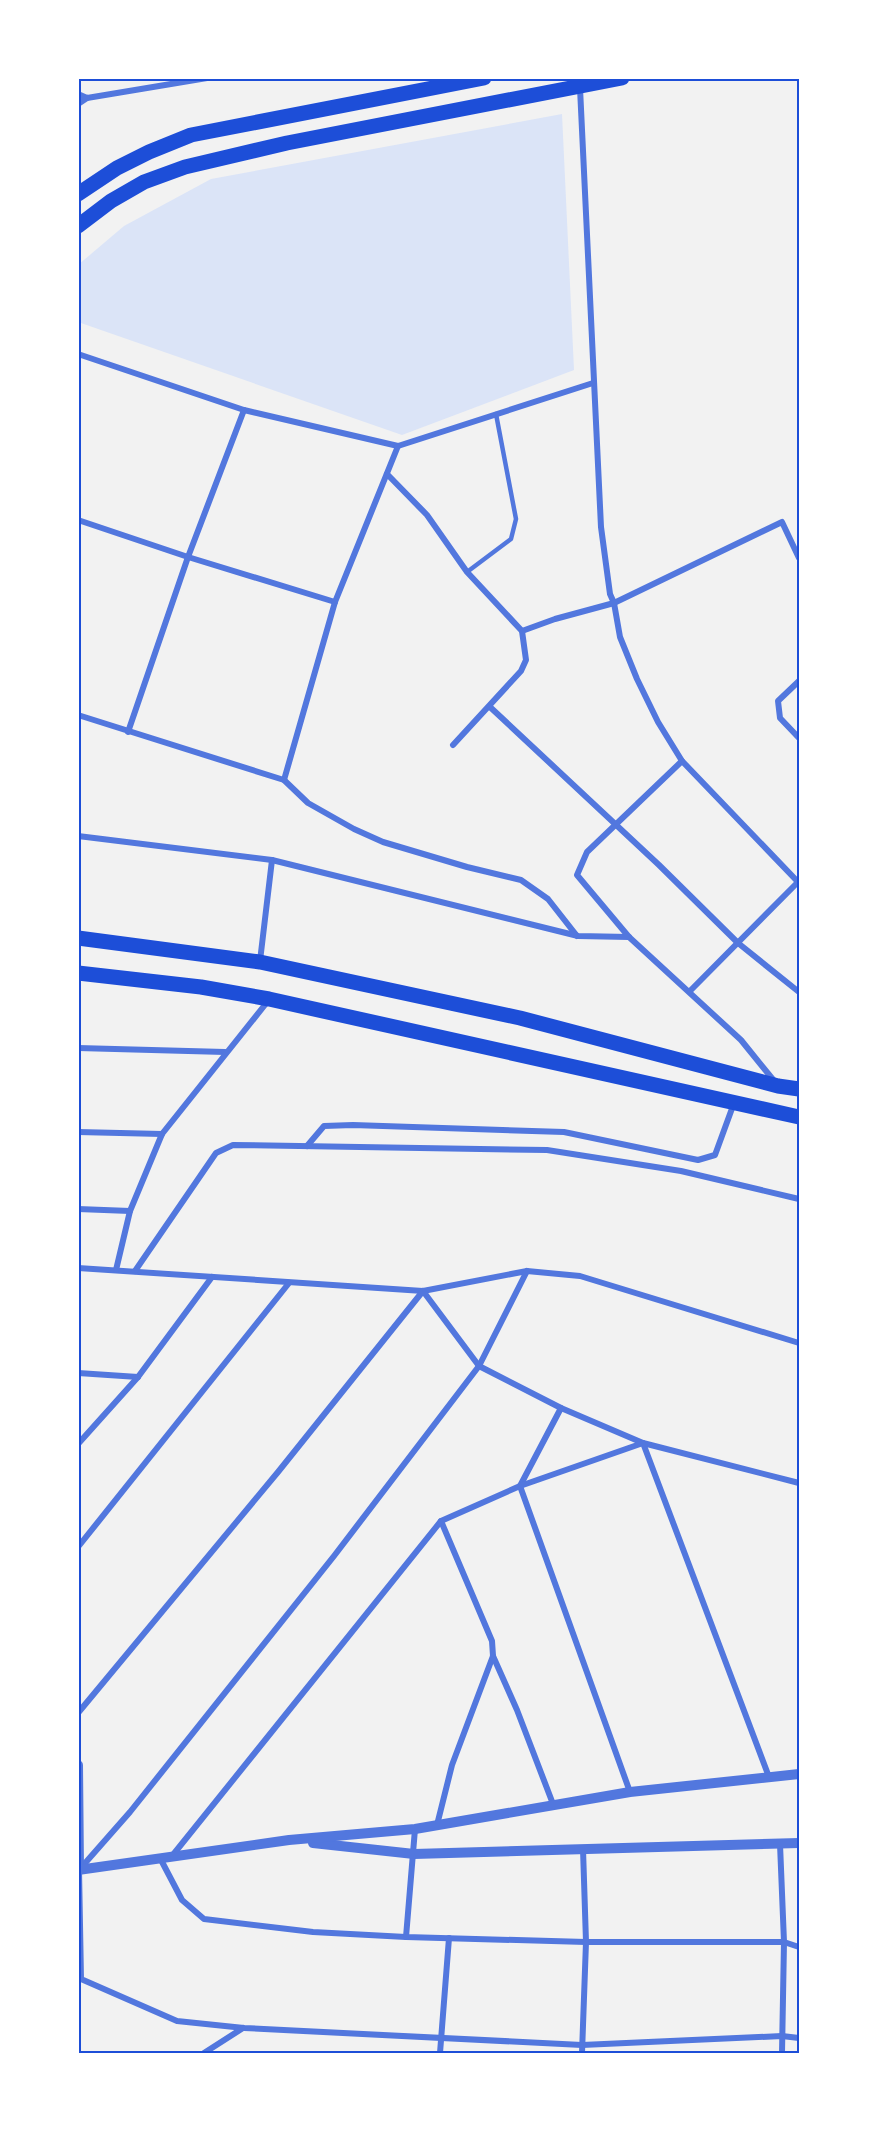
<svg xmlns="http://www.w3.org/2000/svg" width="877" height="2131" viewBox="0 0 877 2131" font-family="'Archivo Narrow',sans-serif">
  <style>
    .green { fill: #dbe4f7 }
    .lines { fill: none; stroke-linecap: round; stroke-linejoin: round }
    .service { stroke: #5277de; stroke-width: 4.5 }
    .minor { stroke: #5277de; stroke-width: 6 }
    .tertiary { stroke: #5277de; stroke-width: 10 }
    .primary { stroke: #1d4ed8; stroke-width: 15 }
    .neatline { fill: none; stroke: #1d4ed8; stroke-width: 2 }
  </style>
  <rect width="100%" height="100%" fill="#f2f2f2"/>
  <!-- green -->
  <path class="green" d="M562,114L574,370L402,435L78,322V265L124,226L211,179Z"/>
  <g class="lines">
    <!-- service -->
    <path class="service" d="M467,572L511,539L516,519L496,414"/>
    <!-- minor -->
    <g class="minor">
      <path d="M580,88L601,527L610,594L614,603L620,637L637,679L658,722L682,761L799,883"/>
      <path d="M78,94L87,98L207,78"/>
      <path d="M78,104L87,98"/>
      <path d="M78,354L244,410L398,446L593,383"/>
      <path d="M387,474L427,515L467,572L522,631L526,660L521,671L453,745"/>
      <path d="M78,520L188,557L335,602"/>
      <path d="M522,631L555,619L614,603L782,522L799,558"/>
      <path d="M799,681L778,701L780,718L799,738"/>
      <path d="M490,707L659,865L738,943L799,992"/>
      <path d="M78,715L284,780L308,803L354,829L383,842L467,867L521,880L548,899L577,936"/>
      <path d="M128,732L188,557L244,410"/>
      <path d="M682,761L587,852L577,875L629,937L741,1040L775,1082"/>
      <path d="M284,780L335,602L398,446"/>
      <path d="M78,836L272,860L578,936L629,937"/>
      <path d="M260,961L272,860"/>
      <path d="M690,991L798,882"/>
      <path d="M78,1048L225,1052"/>
      <path d="M78,1132L162,1134"/>
      <path d="M307,1146L324,1126L353,1125L564,1132L698,1160L715,1155L734,1103"/>
      <path d="M78,1209L130,1211"/>
      <path d="M78,1268L423,1291L527,1271L580,1276L799,1343"/>
      <path d="M116,1270L130,1211L162,1134L268,1001"/>
      <path d="M135,1271L216,1153L233,1145L547,1150L681,1171L799,1199"/>
      <path d="M527,1271L479,1366L334,1556L130,1812L79,1870L81,1979L177,2021L244,2028L582,2045L782,2036L799,2038"/>
      <path d="M78,1373L138,1377"/>
      <path d="M561,1408L520,1486L630,1792"/>
      <path d="M78,1444L138,1377L212,1277"/>
      <path d="M78,1547L289,1283"/>
      <path d="M493,1656L517,1710L553,1804"/>
      <path d="M78,1713L278,1472L423,1291L479,1366L561,1408L643,1443L799,1483"/>
      <path d="M437,1825L452,1765L493,1656L492,1641L441,1521"/>
      <path d="M780,1844L784,1942L782,2053"/>
      <path d="M172,1856L441,1521L520,1486L643,1443L769,1777"/>
      <path d="M160,1858L182,1900L204,1919L313,1932L406,1937L586,1942H784L799,1947"/>
      <path d="M406,1937L415,1829"/>
      <path d="M204,2053L243,2028"/>
      <path d="M440,2053L449,1938"/>
      <path d="M582,2053L586,1942L583,1849"/>
    </g>
    <!-- tertiary -->
    <g class="tertiary">
      <path d="M78,1765L79,1870"/>
      <path d="M313,1843L414,1854L799,1843"/>
      <path d="M78,1870L289,1840L415,1829L630,1792L799,1774"/>
    </g>
    <!-- primary -->
    <g class="primary">
      <path d="M78,194L117,168L149,152L191,135L484,78"/>
      <path d="M78,226L111,201L144,182L185,167L287,143L622,78"/>
      <path d="M78,938L260,962L520,1018L778,1086L799,1089"/>
      <path d="M78,973L201,987L269,999L799,1117"/>
    </g>
  </g>
  <!-- border -->
  <rect width="877" height="2131" fill="none" stroke="#ffffff" stroke-width="159"/>
  <rect x="80" y="80" width="718" height="1972" class="neatline"/>
</svg>
